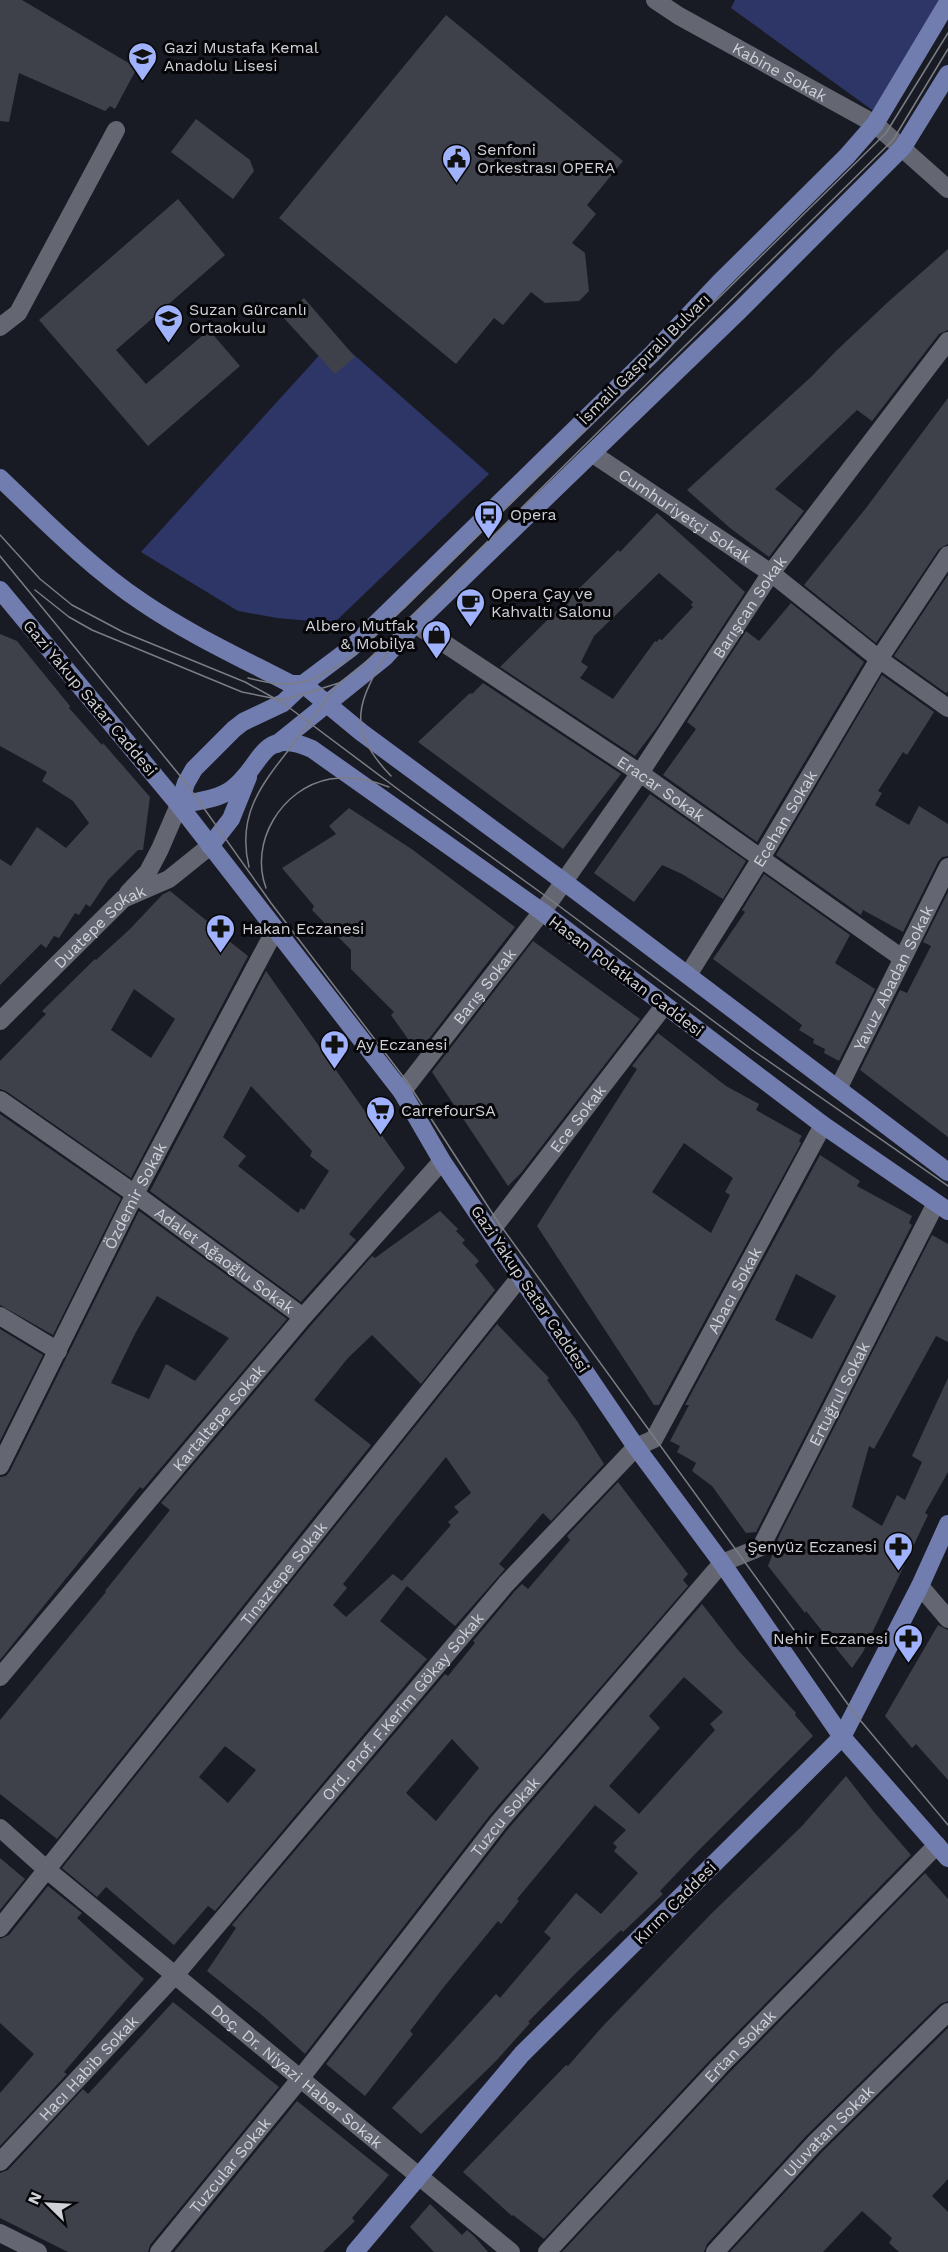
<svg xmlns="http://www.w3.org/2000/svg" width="948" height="2252" viewBox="0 0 948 2252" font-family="'Work Sans',sans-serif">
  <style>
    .green { fill: #2e3667 }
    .building { fill: #3e404a; fill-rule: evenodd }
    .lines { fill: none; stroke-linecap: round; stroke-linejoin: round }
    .minor { stroke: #646772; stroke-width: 18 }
    .major { stroke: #727daf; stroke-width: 18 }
    .tram { stroke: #7b7d84; stroke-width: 1.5 }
    .labels { text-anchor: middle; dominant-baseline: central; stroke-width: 6; stroke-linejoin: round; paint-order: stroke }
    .poi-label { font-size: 16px; fill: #cfd1d7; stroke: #060609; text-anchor: start }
    .street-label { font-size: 16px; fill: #cfd1d7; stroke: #060609 }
  </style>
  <rect width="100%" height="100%" fill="#191b24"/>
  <!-- green -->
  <g class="green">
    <path d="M735,0H948L882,117L731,8Z"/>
    <path d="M335,338L489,474L334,623L277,618L238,611L141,552Z"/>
  </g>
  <!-- building -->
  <g class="building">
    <path d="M0,0H22L137,68L115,109L110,106L105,111L19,73L9,122L0,121Z"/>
    <path d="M446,15L623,161L587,205L596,214L572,243L585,253L589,291L579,301L545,303L531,292L503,325L494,318L456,364L279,218Z"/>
    <path d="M196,119L250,160L254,171L233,199L171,152Z"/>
    <path d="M178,199L225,255L116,350L146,384L209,330L240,366L148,446L39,320Z"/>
    <path d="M948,249V330L939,334L872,421L857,410L775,489L804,511L769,557L730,528L687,490L811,377L836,351L888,302Z"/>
    <path d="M304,298L355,357L335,374L283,317Z"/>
    <path d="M948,398V544L939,549L876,643L804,585L866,508Z"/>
    <path d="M657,513L745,592L657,727L635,756L500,667L618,550L620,552ZM659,573L693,602L691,605L693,607L662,640L659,639L657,642L655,641L613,699L580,678L588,667L581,662L594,636Z"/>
    <path d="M948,575V691L946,693L894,656Z"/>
    <path d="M791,603L864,662L757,842L663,775L696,729L687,722L746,631L759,641Z"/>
    <path d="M0,634L17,641L70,706L69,708L102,745L103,743L150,797L143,850H138L108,880L90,907L86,904L79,915L75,913L59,938L54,936L46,948L41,944L0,985V859L11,866L37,827L66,848L89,823L73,801L42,781L47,772L0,746Z"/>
    <path d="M882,675L934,712L907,755L903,752L878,791L882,793L875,805L909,825L919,806L948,824V856L942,857L938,862L903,932L863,910L861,915L776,855Z"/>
    <path d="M483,683L621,774L563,849L418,742L470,693L472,694Z"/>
    <path d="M650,794L746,861L723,899L682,874L662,865L634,902L594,873Z"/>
    <path d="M349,808L413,850L515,927L418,1053L391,1015L394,1012L351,969V950L312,910L314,906L282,868L336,834L329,826Z"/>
    <path d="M764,874L850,935L835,963L875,989L839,1061L824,1053L825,1049L813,1043L814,1039L799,1030L802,1025L713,959L745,912L742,910Z"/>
    <path d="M170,891L207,921L206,923L248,956L131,1178L6,1091L0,1089V1061L46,1014L42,1011L95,959L96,960L130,929L163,894ZM134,989L175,1019L151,1058L111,1030Z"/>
    <path d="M948,892V1137L860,1070L900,990L907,993L931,946L923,942Z"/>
    <path d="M533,941L640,1019L521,1173L508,1186L432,1072Z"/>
    <path d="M266,971L405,1168L349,1234L356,1240L301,1302L150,1191ZM251,1086L312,1151L310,1156L329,1171L304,1210L301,1208L298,1213L238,1166L246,1156L223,1137Z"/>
    <path d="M658,1033L726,1086L759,1104L756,1110L802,1136L799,1141L801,1143L659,1405H654L537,1226L637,1069L632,1066ZM684,1143L733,1178L725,1192L730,1195L711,1233L652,1192Z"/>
    <path d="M0,1114L121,1198L53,1335L0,1305Z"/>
    <path d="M820,1155L860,1181L857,1186L912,1216L909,1223L912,1225L756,1532L746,1533L712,1486L692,1471L696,1463L677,1452L680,1446L670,1441L689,1405H685ZM796,1274L836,1296L812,1339L775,1320Z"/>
    <path d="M139,1211L287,1319L143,1489L140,1487L0,1660V1477L6,1476L10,1471ZM157,1296L229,1338L195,1381L166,1364L149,1399L111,1383L136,1332Z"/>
    <path d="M440,1211L458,1229L456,1231L465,1240L462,1243L479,1261L475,1265L495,1290L421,1384L372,1335L348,1358L314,1400L371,1445L57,1839L0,1794V1720L106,1592L105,1591L170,1510L161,1503L312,1324L372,1256L375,1258Z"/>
    <path d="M932,1235L948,1244V1342L936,1336L874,1449L869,1446L852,1507L882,1526L897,1495L905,1500L922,1462L912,1456L948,1378V1472L925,1513L928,1515L863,1652L852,1668L806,1611L805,1613L768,1566L780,1534Z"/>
    <path d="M497,1324L549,1378L547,1380L577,1421L604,1464L551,1521L543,1513L499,1564L505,1569L455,1626L407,1586L380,1621L427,1659L215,1911L208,1906L174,1945L106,1887L97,1897L62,1868ZM446,1457L471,1493L454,1507L459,1512L448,1522L451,1525L402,1581L393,1574L346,1617L333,1605L347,1588L343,1584ZM225,1746L256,1770L228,1803L199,1777Z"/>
    <path d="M0,1329L43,1355L0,1441Z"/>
    <path d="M618,1482L688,1574L683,1580L688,1586L490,1815L305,2054L263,2016L207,1971L236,1928L232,1925L445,1674L448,1676L475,1643L473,1641L514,1592L522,1584L528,1589L570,1540L567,1536ZM452,1739L479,1768L436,1821L406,1793Z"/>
    <path d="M702,1604L738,1650L796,1713L795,1715L813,1736L697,1852L660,1891L663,1894L623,1932L621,1930L576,1973L528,2022L530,2023L496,2061L421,2134L392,2108L496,1994L500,1998L551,1938L544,1932L576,1893L601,1914L638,1873L614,1851L617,1847L613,1843L626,1830L595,1805L517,1899L519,1901L501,1924L498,1921L443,1988L410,2031L413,2034L365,2096L326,2064L508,1829ZM684,1677L723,1712L710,1724L715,1730L639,1814L609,1786L660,1728L649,1716Z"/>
    <path d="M938,1625L948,1630V1780L916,1744L912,1748L885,1716Z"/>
    <path d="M846,1776L874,1812L911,1855L711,2059L544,2239L513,2215L512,2216L463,2172L566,2065L568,2066L602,2027L711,1914L802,1826Z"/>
    <path d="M0,1858L25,1879L0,1910Z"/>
    <path d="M925,1873L948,1899V2001L940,2004L806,2136L707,2244L704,2252H562L727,2075Z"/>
    <path d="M48,1886L82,1913L77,1918L144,1979L64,2072L67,2074L0,2146V2093L34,2054L0,2023V1939L9,1935Z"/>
    <path d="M173,2002L279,2087L150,2245L148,2252H68L0,2218V2173L8,2170L83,2089L88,2094Z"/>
    <path d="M948,2028V2179L932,2196L948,2212V2252H899L889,2243L892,2238L862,2211L823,2252H730L822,2152Z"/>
    <path d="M297,2101L389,2175L352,2218L355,2221L323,2252H174Z"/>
    <path d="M430,2204L462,2235L467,2230L475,2237L488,2252H434L410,2227Z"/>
  </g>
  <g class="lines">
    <!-- minor -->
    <g class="minor">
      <path id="s1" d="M655,0L679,16L875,124L948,189"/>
      <path d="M0,327L18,313L116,130"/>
      <path id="s2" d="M593,454L771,573L879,659L948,708"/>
      <path id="s3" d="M415,624L640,773L902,958"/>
      <path d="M128,893L148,872L160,849L179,805"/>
      <path id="s4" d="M688,975L760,860L879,659L948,555"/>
      <path id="s5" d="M0,1021L123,899L169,879L210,846"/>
      <path id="s6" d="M838,1089L948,867"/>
      <path id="s7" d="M402,1092L551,900L640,773L771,573L948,341"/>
      <path id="s8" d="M0,1100L135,1194L303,1317"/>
      <path id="s9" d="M491,1231L664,1006"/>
      <path d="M0,1316L58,1351"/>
      <path id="s10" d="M0,1466L135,1194L275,930"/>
      <path d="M920,1586L948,1619"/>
      <path id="s11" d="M0,1677L303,1317L442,1161"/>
      <path id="s12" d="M0,1828L46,1869L511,2252"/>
      <path id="s13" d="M0,1928L521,1276"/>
      <path id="s14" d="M0,2162L176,1974L506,1584L636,1447L654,1439L823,1125"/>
      <path d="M0,2233L38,2252"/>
      <path id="s15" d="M159,2252L300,2079L499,1822L722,1563L761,1547L936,1203"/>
      <path id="s16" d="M547,2252L719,2067L937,1845"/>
      <path id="s17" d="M715,2252L814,2144L948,2012"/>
    </g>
    <!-- major -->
    <g class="major">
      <path d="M948,2L875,124L847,156L720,282L652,354L351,648L303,684L283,703L243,722L234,729L194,769L186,783L179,805L402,1092L442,1161L636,1447L722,1563L842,1737L948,1858"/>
      <path d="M0,478C45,521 90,567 142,602C189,634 241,658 291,684H303L361,732L563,881L948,1172"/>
      <path d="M0,590L179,805C197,801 217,800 232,789C264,765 260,726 312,749L541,911L823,1125L948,1211"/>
      <path d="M277,744L385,657L415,624L739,311L903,147L948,74"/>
      <path d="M210,846L231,819L248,777"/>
      <path d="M355,2252L522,2054L842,1737L920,1586L948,1524"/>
    </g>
    <!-- tram -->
    <g class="tram">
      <path d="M0,535L40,579L72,605L123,632L245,682L283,703L403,793L551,900L751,1049L948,1186"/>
      <path d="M0,556L186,783L271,903L408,1083L498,1222L855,1714L948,1825"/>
      <path d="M35,590L69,617L92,630L225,685L242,692L277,699H287L339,683L359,669L375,653L893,140L948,49"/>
      <path d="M248,678C261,681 275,685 289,684C335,682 372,636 404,608L886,133L948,33"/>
      <path d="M391,776C340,723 362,696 394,641"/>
      <path d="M249,867C236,813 263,783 294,743C309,723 324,703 338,684"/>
      <path d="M266,888C249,843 281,788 330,779C351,776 370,779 389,787"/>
    </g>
  </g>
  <!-- icons -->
  <defs>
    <symbol id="school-pin" viewBox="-11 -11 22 30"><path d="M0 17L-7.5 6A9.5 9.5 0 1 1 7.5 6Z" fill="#a1b2fd" stroke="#060609"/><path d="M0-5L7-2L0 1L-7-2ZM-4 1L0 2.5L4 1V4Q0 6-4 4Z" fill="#111"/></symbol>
    <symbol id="civic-pin" viewBox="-11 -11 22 30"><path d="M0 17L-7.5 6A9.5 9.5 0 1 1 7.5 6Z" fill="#a1b2fd" stroke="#060609"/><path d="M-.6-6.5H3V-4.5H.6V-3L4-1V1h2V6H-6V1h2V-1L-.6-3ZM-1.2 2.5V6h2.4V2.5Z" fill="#111"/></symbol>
    <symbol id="bus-pin" viewBox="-11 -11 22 30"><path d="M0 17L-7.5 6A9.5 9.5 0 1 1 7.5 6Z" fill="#a1b2fd" stroke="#060609"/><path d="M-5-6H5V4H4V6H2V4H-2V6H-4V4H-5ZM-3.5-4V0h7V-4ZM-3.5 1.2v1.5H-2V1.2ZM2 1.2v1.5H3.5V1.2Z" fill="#111"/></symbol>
    <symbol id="cafe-pin" viewBox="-11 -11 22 30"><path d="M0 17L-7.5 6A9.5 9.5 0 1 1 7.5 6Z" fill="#a1b2fd" stroke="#060609"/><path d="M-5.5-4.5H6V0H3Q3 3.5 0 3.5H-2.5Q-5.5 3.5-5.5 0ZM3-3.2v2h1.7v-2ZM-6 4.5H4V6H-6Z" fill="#111"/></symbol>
    <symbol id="shop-pin" viewBox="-11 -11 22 30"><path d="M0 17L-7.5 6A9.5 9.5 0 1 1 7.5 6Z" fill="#a1b2fd" stroke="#060609"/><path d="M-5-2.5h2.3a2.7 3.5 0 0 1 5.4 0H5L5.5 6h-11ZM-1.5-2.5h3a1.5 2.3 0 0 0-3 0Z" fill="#111"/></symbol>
    <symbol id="pharmacy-pin" viewBox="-11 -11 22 30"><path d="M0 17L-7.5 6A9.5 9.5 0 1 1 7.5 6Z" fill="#a1b2fd" stroke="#060609"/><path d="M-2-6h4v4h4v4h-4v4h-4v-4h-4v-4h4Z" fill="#111"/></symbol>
    <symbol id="supermarket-pin" viewBox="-11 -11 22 30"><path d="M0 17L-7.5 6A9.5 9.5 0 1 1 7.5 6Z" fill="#a1b2fd" stroke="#060609"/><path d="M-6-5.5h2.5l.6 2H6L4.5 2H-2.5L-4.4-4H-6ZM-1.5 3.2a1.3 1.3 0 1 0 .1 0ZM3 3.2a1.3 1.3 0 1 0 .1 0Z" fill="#111"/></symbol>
  </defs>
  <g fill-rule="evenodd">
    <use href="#school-pin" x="126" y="40" width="33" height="45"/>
    <use href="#civic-pin" x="440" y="142" width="33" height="45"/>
    <use href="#school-pin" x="152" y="302" width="33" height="45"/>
    <use href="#bus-pin" x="472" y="498" width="33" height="45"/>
    <use href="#cafe-pin" x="454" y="586" width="33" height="45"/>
    <use href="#shop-pin" x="420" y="618" width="33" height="45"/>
    <use href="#pharmacy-pin" x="204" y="912" width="33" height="45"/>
    <use href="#pharmacy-pin" x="318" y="1028" width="33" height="45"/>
    <use href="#supermarket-pin" x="364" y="1094" width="33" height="45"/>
    <use href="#pharmacy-pin" x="882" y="1530" width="33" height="45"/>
    <use href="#pharmacy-pin" x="892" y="1622" width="33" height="45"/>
  </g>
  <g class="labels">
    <!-- poi labels -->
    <g class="poi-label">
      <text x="164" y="47">Gazi Mustafa Kemal<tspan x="164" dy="18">Anadolu Lisesi</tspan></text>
      <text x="477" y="149">Senfoni<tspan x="477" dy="18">Orkestrası OPERA</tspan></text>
      <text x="189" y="309">Suzan Gürcanlı<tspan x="189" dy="18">Ortaokulu</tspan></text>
      <text x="510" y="514">Opera</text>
      <text x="491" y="593">Opera Çay ve<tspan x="491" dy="18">Kahvaltı Salonu</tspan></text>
      <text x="415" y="625" text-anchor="end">Albero Mutfak<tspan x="415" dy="18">&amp; Mobilya</tspan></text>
      <text x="242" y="928">Hakan Eczanesi</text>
      <text x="356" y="1044">Ay Eczanesi</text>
      <text x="401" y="1110">CarrefourSA</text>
      <text x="877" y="1546" text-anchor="end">Şenyüz Eczanesi</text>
      <text x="888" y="1638" text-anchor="end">Nehir Eczanesi</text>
    </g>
    <!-- street labels -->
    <g class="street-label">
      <text stroke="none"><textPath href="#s1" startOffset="144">Kabine Sokak</textPath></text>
      <text transform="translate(644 359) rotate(-45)">İsmail Gaspıralı Bulvarı</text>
      <text stroke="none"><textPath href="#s2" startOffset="111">Cumhuriyetçi Sokak</textPath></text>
      <text stroke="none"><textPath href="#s7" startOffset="597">Barışcan Sokak</textPath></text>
      <text transform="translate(90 698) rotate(50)">Gazi Yakup Satar Caddesi</text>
      <text stroke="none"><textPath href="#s3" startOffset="296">Eracar Sokak</textPath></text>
      <text stroke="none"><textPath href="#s4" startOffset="184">Ecehan Sokak</textPath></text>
      <text stroke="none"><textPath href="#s5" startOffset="138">Duatepe Sokak</textPath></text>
      <text transform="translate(626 976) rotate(37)">Hasan Polatkan Caddesi</text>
      <text stroke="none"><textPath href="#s6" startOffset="124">Yavuz Abadan Sokak</textPath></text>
      <text stroke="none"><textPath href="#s7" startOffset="134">Barış Sokak</textPath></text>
      <text stroke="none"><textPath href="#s9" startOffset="142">Ece Sokak</textPath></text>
      <text stroke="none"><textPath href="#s10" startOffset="302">Özdemir Sokak</textPath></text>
      <text stroke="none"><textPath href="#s8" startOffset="276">Adalet Ağaoğlu Sokak</textPath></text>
      <text transform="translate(530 1289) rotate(56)">Gazi Yakup Satar Caddesi</text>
      <text stroke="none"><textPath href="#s14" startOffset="1146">Abacı Sokak</textPath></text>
      <text stroke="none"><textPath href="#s15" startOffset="1104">Ertuğrul Sokak</textPath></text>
      <text stroke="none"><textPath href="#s11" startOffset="339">Kartaltepe Sokak</textPath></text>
      <text stroke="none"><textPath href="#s13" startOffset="454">Tınaztepe Sokak</textPath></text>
      <text stroke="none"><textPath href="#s14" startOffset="608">Ord. Prof. F.Kerim Gökay Sokak</textPath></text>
      <text stroke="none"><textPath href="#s15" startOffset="556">Tuzcu Sokak</textPath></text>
      <text transform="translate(675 1903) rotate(-45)">Kırım Caddesi</text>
      <text stroke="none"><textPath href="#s16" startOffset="282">Ertan Sokak</textPath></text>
      <text stroke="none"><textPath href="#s14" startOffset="129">Hacı Habib Sokak</textPath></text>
      <text stroke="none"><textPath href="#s12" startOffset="387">Doç. Dr. Niyazi Haber Sokak</textPath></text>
      <text stroke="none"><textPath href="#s17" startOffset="166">Uluvatan Sokak</textPath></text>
      <text stroke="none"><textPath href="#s15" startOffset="112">Tuzcular Sokak</textPath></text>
    </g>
  </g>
  <!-- north arrow -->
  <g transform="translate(48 2204) rotate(294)" stroke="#060609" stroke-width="4.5" paint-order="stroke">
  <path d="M0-4.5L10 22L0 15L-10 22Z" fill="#cfd1d7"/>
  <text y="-9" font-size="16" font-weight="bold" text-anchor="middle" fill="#cfd1d7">N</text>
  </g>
</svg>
